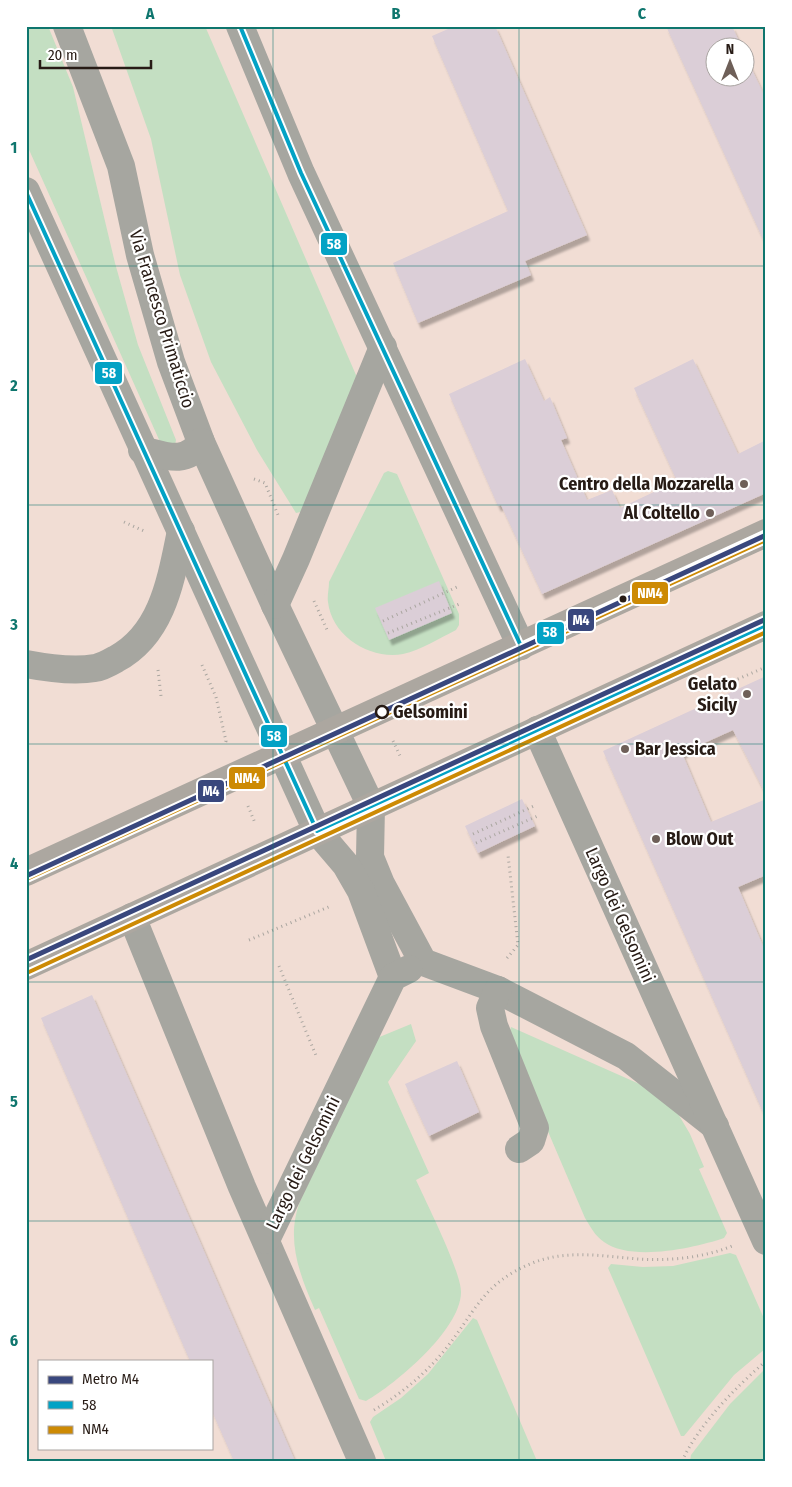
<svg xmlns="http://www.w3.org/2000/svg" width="792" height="1487" viewBox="0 0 792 1487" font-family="'Fira Sans Condensed',sans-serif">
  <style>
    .green { fill: #c4dfc2 }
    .building { fill: #dbced7; filter: url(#shadow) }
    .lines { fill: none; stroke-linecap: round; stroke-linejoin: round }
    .path { stroke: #aaa6a0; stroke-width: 3; stroke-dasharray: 1 4; stroke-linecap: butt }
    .minor { stroke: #a6a6a0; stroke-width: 28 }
    .major { stroke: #aca7a0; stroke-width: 28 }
    .bus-1-casing { stroke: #fff; stroke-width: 8 }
    .bus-2-casing { stroke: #fff; stroke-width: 8 }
    .bus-1 { stroke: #02a2c5; stroke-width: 4 }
    .bus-2 { stroke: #cd8a04; stroke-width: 4 }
    .metro-1-casing { stroke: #fff; stroke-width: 9 }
    .metro-1 { stroke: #39477d; stroke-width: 5 }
    .grid { fill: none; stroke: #0f766e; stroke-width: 1; stroke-opacity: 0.55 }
    .poi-dot { fill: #6e5f58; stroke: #fff; stroke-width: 2 }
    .bus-dot { fill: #271b15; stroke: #fff; stroke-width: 2 }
    .stop-dot { fill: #fff; stroke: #271b15; stroke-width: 2.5 }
    .labels { text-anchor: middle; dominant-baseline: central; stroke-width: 4.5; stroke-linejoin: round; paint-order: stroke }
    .street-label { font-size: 18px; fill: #271b15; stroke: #fff }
    .poi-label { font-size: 18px; font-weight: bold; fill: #271b15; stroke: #fff; text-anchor: end }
    .stop-label { font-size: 18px; font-weight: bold; fill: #271b15; stroke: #fff; text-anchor: start }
    .line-badge { stroke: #fff; stroke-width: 2 }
    .badge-label { font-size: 14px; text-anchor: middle; font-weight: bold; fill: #fff }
    .neatline { fill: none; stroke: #0f766e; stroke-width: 2 }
    .grid-label { font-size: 16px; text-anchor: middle; font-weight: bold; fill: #0f766e }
  </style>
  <defs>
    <filter id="shadow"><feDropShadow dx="3" dy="5.5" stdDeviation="1" flood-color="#0004"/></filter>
  </defs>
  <rect width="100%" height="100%" fill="#f1ddd4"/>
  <!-- green -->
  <g class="green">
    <path d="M26,26H48L73,87L115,263L138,345L176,440L174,450L161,444L26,143Z"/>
    <path d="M111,26H205L356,375L357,398L305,511L296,513L257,450L211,362L180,275L151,139Z"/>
    <path d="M388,471L397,474L459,614V625L456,630C440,638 421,650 403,654C371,660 332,637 328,602C327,596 329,589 329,582L384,473Z"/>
    <path d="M411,1024L416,1041L388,1082L429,1173L416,1180C426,1202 462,1273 461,1293C460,1330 396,1384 366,1401L359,1399L319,1308L315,1310C299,1273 285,1238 301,1199L377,1038Z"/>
    <path d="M511,1027L644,1086L677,1112L690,1134L704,1167L699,1169L727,1233L724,1238C695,1248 631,1262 604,1242C595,1236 590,1226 585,1218L508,1038Z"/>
    <path d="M730,1253L736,1255L766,1323V1348L734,1375L684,1436H681L608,1268L611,1264L643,1267L673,1266Z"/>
    <path d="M473,1318L477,1320L537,1461H386L370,1422L373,1417L401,1398L428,1374Z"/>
    <path d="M766,1368V1461H690L691,1455L730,1404Z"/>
  </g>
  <!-- building -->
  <g class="building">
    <path d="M455,26H495L587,235L525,261L531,275L418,323L393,263L508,211L432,36Z"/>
    <path d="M666,26H732L742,48H714V78H744V53L766,99V246Z"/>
    <path d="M525,359L544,401L550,397L567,438L561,440L587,500L612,490L620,508L677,481L634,388L693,359L738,454L766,440V493L542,594L501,505L498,506L449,394Z"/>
    <path d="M439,581L452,613L389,640L375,608Z"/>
    <path d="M766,676V795L733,730L682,753L711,822L766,799V875L738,887L766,953V1119L603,751Z"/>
    <path d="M522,799L535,826L478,853L465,826Z"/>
    <path d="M92,995L200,1242L295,1461H234L211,1409V1361H190L148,1264L41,1018Z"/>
    <path d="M457,1061L479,1112L429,1136L405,1084Z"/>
  </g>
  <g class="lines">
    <!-- path -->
    <g class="path">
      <path d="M254,479L265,483L278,515"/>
      <path d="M124,522L144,531"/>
      <path d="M314,601L328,632"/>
      <path d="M383,621L457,587"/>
      <path d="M388,633L462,603"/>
      <path d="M202,665L216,697L226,741L225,744"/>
      <path d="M158,670L161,696"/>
      <path d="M724,685L766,667"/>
      <path d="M393,741L401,758"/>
      <path d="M248,806L255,823"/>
      <path d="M473,834L536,805"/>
      <path d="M476,843L540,815"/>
      <path d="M249,940L331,906"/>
      <path d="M507,958L518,945L508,855"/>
      <path d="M279,966L317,1058"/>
      <path d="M374,1410C401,1394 424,1375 444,1351C474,1314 482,1284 530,1264C565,1249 601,1256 638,1259C669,1261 703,1258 732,1246"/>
      <path d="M682,1461C700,1423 735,1388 766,1361"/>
    </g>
    <!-- minor -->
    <g class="minor">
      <path d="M67,26L121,166L140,255L171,362L201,442L275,605L371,806L370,857L381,884L423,962L498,990L626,1056L715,1126"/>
      <path d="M240,26L301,173L521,646"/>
      <path d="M26,191C122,405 220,618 317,831L346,865L361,891L393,977"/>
      <path d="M142,450C166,456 186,465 201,442"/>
      <path d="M275,605L296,559L383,347"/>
      <path d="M26,664C47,668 73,672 95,668C102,667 109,663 116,659C163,634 171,579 181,531"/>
      <path d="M537,730L766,1241"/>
      <path d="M132,917L242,1187L362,1461"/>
      <path d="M498,990L490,1008L494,1026L535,1128L531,1141L519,1149"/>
      <path d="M266,1240L393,977L409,969"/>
    </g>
    <!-- major -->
    <g class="major">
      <path d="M26,872L766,533"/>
      <path d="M26,966L766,625"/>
    </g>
    <defs>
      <g id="bus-1">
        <path d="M240,26L301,173L521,646L766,533"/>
        <path d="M26,192L317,831L766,625"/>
      </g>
      <g id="bus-2">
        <path d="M29,878L766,540"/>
        <path d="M29,972L766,632"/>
      </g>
    </defs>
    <!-- bus-1 casing -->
    <use href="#bus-1" class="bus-1-casing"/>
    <!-- bus-2 casing -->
    <use href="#bus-2" class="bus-2-casing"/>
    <!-- bus-1 -->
    <use href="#bus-1" class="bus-1"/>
    <!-- bus-2 -->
    <use href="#bus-2" class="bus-2"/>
    <defs>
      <g id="metro-1">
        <path d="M26,876L766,535"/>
        <path d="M26,960L766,619"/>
      </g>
    </defs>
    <!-- metro-1 casing -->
    <use href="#metro-1" class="metro-1-casing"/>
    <!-- metro-1 -->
    <use href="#metro-1" class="metro-1"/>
  </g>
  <!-- grid -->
  <path class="grid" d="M273,26V1461M519,26V1461M26,266H766M26,505H766M26,744H766M26,982H766M26,1221H766"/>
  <!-- markers -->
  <g class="poi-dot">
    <circle cx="744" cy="484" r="5"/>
    <circle cx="710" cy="513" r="5"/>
    <circle cx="747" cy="694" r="5"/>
    <circle cx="625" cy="749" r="5"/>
    <circle cx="656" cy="839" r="5"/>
  </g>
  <circle class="bus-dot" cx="623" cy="599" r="4.5"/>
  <circle class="stop-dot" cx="382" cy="712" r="6"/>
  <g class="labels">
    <!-- street labels -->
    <g class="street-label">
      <text transform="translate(162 319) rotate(73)">Via Francesco Primaticcio</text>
      <text transform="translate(620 915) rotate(66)">Largo dei Gelsomini</text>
      <text transform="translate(303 1163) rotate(-64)">Largo dei Gelsomini</text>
    </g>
    <!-- poi labels -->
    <g class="poi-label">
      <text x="734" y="484">Centro della Mozzarella</text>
      <text x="700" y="513">Al Coltello</text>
      <text x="737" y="684">Gelato<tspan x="737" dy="21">Sicily</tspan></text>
      <text x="635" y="749" text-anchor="start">Bar Jessica</text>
      <text x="666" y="839" text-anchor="start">Blow Out</text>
    </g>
    <!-- stop labels -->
    <g class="stop-label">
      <text x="393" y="712">Gelsomini</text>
    </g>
  </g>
  <g class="line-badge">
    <rect x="320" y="232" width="28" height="24" rx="5" fill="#02a2c5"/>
    <rect x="94" y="361" width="29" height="24" rx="5" fill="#02a2c5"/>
    <rect x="631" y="581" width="38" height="24" rx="5" fill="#cd8a04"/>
    <rect x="567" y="608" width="28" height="24" rx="5" fill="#39477d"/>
    <rect x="536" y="621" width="29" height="24" rx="5" fill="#02a2c5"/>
    <rect x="260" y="724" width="28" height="24" rx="5" fill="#02a2c5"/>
    <rect x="228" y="766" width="38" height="24" rx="5" fill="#cd8a04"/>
    <rect x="197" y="779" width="28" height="24" rx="5" fill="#39477d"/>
  </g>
  <g class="badge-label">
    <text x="334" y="249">58</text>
    <text x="109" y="378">58</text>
    <text x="650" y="598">NM4</text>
    <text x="581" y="625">M4</text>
    <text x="550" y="637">58</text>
    <text x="274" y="741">58</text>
    <text x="247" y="783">NM4</text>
    <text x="211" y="796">M4</text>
  </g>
  <!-- border -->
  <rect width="792" height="1487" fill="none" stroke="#ffffff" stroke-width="55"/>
  <!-- legend -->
  <rect x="38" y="1360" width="175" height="90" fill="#ffffff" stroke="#a9a4a1"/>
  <rect x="48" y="1376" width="25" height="8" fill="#39477d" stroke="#a9a4a1"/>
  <text x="82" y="1384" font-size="15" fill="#271b15">Metro M4</text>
  <rect x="48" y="1401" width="25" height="8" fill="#02a2c5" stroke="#a9a4a1"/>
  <text x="82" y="1410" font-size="15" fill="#271b15">58</text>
  <rect x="48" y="1426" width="25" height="8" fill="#cd8a04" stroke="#a9a4a1"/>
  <text x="82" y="1434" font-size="15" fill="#271b15">NM4</text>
  <!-- north arrow -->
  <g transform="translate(730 62)"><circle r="24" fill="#ffffff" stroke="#a9a4a1"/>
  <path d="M0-4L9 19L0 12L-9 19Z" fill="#6e5f58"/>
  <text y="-8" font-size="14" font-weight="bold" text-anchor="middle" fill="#271b15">N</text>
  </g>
  <!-- scale -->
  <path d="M40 60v8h111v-8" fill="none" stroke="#271b15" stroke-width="2.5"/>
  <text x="48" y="60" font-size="15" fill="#271b15" stroke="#ffffff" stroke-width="4" paint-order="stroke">20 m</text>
  <rect x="28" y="28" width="736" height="1432" class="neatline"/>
  <g class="grid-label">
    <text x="150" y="19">A</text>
    <text x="396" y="19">B</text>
    <text x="642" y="19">C</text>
    <text x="14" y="153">1</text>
    <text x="14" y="391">2</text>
    <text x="14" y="630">3</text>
    <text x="14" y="869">4</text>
    <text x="14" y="1107">5</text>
    <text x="14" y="1346">6</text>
  </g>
</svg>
